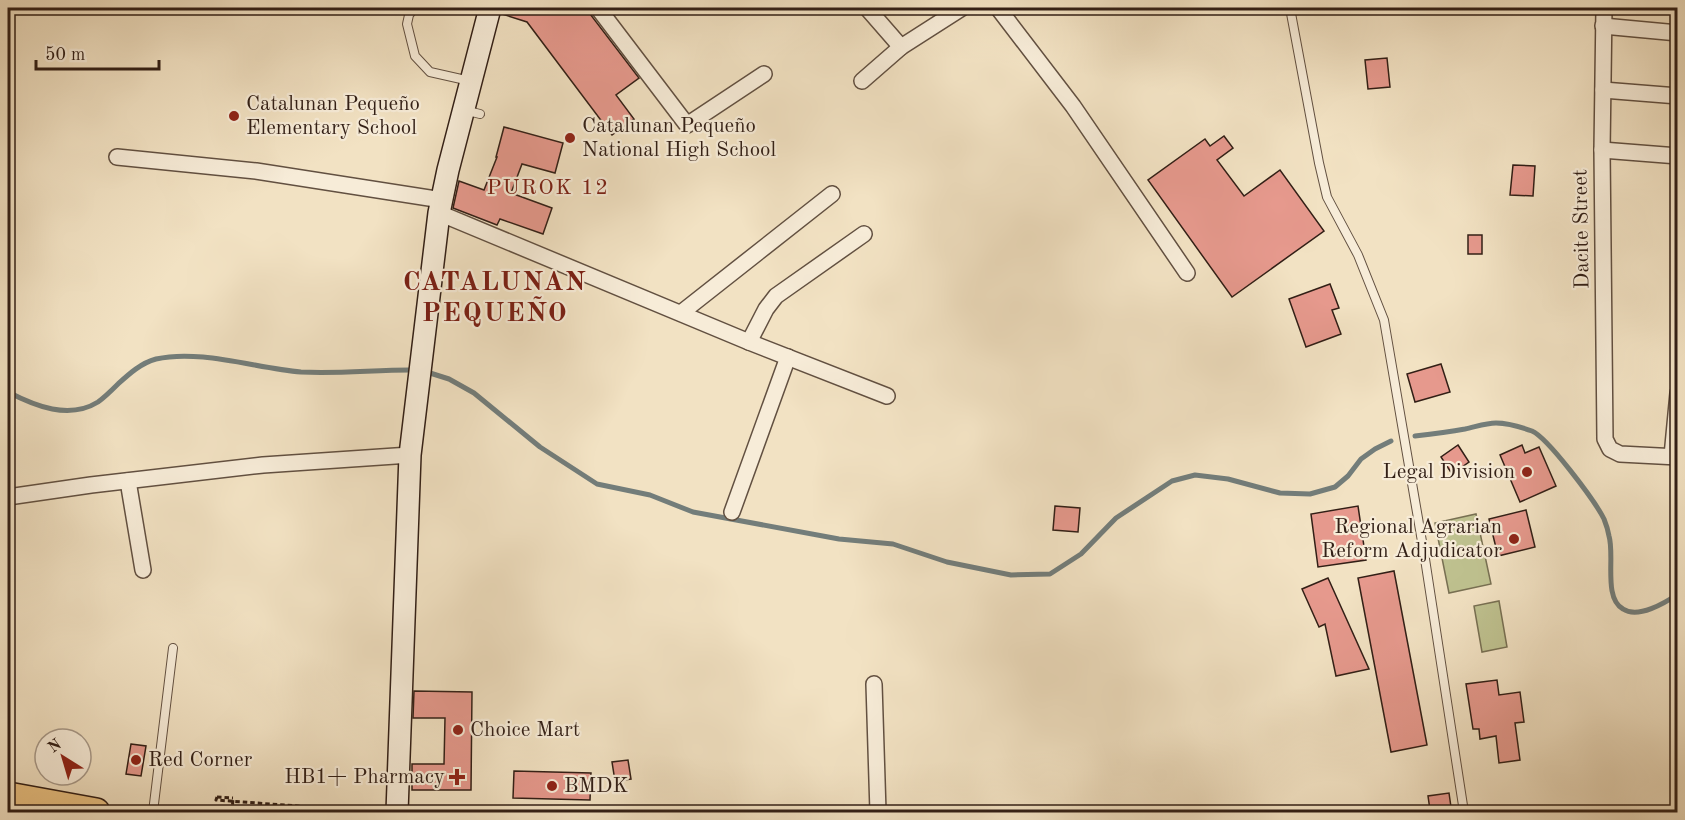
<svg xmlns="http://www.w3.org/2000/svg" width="1685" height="820" viewBox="0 0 1685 820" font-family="'Old Standard TT',serif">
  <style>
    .green { fill: #bfc290; stroke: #787053; stroke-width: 1.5 }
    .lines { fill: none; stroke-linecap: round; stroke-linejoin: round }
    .stream { stroke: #737d7a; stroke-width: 5 }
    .building { fill: #e6998d; stroke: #321f16; stroke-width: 1.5 }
    .lane-casing { stroke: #625041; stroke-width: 10 }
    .street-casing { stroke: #625041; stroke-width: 18 }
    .secondary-casing { stroke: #321f16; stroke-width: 24 }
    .highway-casing { stroke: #321f16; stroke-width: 30 }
    .path { stroke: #321f16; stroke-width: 3; stroke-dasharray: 4.5 3; stroke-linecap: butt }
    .lane { stroke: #f7ecd8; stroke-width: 8 }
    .street { stroke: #f7ecd8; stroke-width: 15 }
    .secondary { stroke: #f7ecd8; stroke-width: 21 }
    .highway { stroke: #e9c182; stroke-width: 27 }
    .path-bridge { stroke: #321f16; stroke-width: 3; stroke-dasharray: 4.5 3; stroke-linecap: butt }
    .poi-dot { fill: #8f2418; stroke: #f7ecd8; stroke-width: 2 }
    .labels { text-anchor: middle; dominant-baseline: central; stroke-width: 4.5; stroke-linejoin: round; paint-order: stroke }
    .poi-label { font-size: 21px; fill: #321f16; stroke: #f7ecd8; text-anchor: start }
    .street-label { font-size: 21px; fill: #321f16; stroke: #f7ecd8 }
    .neighbourhood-label { font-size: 22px; letter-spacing: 1.5px; fill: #7a1f14; stroke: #f7ecd8 }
    .district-label { font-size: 27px; font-weight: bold; letter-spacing: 1.5px; fill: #7a1f14; stroke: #f7ecd8 }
  </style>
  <rect width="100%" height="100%" fill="#f2e2c3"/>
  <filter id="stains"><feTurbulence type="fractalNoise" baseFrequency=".00333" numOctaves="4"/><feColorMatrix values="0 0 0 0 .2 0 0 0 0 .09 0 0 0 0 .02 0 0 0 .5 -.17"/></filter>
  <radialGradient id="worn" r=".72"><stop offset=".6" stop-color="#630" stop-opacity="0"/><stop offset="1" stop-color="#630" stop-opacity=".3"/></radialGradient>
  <!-- green -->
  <g class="green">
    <path d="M1476,514L1491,584L1449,593L1435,523Z"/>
    <path d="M1499,601L1507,647L1482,652L1474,606Z"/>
  </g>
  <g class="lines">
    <!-- stream -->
    <g class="stream">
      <path d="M430,373L449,379L474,393L540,447L597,484L650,495L693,512L839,539L893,544L947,562L1011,575L1050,574L1081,554L1116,518L1172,481L1195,475L1228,479L1280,493L1310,494L1335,487L1348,476L1361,459L1375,449L1391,441"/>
      <path d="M8,392C35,406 69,420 98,402C105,397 112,390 118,384C129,374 141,363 156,359C200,349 255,368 301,372C337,374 374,370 410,370"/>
      <path d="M1415,436C1432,434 1448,432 1465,429C1475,427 1486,423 1496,423C1508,423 1521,427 1532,431C1548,438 1595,501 1604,519C1606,524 1608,530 1609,536C1615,556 1603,598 1623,609C1638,619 1665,603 1678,594"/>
    </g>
  </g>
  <!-- building -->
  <g class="building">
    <path d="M502,8H588L590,14L639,78L616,95L634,119L612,135L527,22L502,14Z"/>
    <path d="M1387,58L1390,87L1368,89L1365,60Z"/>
    <path d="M504,127L563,143L555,173L522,164L511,193L552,208L543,234L500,219L497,225L453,208L459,181L484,190L497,157H496Z"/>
    <path d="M1224,136L1233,148L1217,160L1244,196L1280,170L1324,231L1232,297L1148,180L1205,139L1210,146Z"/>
    <path d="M1513,165L1535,166L1533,196L1510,195Z"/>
    <rect x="1468" y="235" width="14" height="19"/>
    <path d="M1330,284L1339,308L1332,310L1341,334L1306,347L1289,299Z"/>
    <path d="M1441,364L1450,392L1415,402L1407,374Z"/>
    <path d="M1458,445L1469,462L1452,474L1441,457Z"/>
    <path d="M1522,445L1525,453L1539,447L1556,486L1520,502L1500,455Z"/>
    <path d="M1055,506L1080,508L1078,532L1053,530Z"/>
    <path d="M1358,506L1366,560L1318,567L1311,514Z"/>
    <path d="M1526,510L1535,547L1498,556L1489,519Z"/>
    <path d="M1394,571L1427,745L1391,752L1358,578Z"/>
    <path d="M1328,578L1369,669L1336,676L1325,624L1319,627L1302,589Z"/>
    <path d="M1497,680L1499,695L1520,692L1524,722L1515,723L1520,760L1499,763L1496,736L1480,739L1479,729H1473L1466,684Z"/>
    <path d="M414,691L472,692L471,790H412V764H444L445,718H413Z"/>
    <path d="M131,744L146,746L141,776L126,774Z"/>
    <path d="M628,760L631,779L615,781L612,762Z"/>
    <path d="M514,771L591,773L590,800L513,798Z"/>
    <path d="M1449,793L1451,807L1430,810L1428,796Z"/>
  </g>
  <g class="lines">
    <defs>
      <g id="lane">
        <path d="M414,8L409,15L407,24L415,56L430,72L470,81"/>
        <path d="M1290,8L1319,163L1327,197L1358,255L1384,320L1425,559L1464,812"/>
        <path d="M464,110L480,114"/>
        <path d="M153,812L173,648"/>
      </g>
      <g id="street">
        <path d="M598,8L687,125L764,74"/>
        <path d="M867,8L901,47"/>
        <path d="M998,8L1073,106L1187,273"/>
        <path d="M1604,8L1602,150L1605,439L1610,449L1620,454L1678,457"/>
        <path d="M1603,26L1678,33"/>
        <path d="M862,81L901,47L962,8"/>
        <path d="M1603,90L1678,96"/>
        <path d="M1602,150L1678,156"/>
        <path d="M117,157L256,171L442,200"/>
        <path d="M439,213L749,342L887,396"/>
        <path d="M681,313L832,194"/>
        <path d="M749,342L766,309L776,296L864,234"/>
        <path d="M1672,456L1678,393"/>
        <path d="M128,481L143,570"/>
        <path d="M8,497L91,485L263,465L410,455"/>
        <path d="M732,512L788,357"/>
        <path d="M874,684L878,812"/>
      </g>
      <path id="secondary" d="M397,812L410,455L439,213L448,170L490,8"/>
      <path id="highway" d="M8,796L96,812"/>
    </defs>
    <!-- lane casing -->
    <use href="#lane" class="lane-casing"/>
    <!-- street casing -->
    <use href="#street" class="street-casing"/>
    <!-- secondary casing -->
    <use href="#secondary" class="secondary-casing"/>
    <!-- highway casing -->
    <use href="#highway" class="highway-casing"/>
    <!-- path -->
    <g class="path">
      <path d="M217,797L216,800L379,812"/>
      <path d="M217,797L233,798"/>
    </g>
    <!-- lane -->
    <use href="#lane" class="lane"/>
    <!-- street -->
    <use href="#street" class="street"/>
    <!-- secondary -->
    <use href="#secondary" class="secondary"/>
    <!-- highway -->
    <use href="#highway" class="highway"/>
    <!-- path-bridge -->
    <path class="path-bridge" d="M232,812L233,798"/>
  </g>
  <!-- markers -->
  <g class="poi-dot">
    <circle cx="234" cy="116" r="6"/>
    <circle cx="570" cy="138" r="6"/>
    <circle cx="1527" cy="472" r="6"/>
    <circle cx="1514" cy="539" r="6"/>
    <circle cx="458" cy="730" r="6"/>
    <circle cx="136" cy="760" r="6"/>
    <path d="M454 768h6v6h6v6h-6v6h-6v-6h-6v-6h6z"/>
    <circle cx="552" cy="786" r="6"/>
  </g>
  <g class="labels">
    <!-- poi labels -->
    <g class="poi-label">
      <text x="246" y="104">Catalunan Pequeño<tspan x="246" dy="24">Elementary School</tspan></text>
      <text x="582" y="126">Catalunan Pequeño<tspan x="582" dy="24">National High School</tspan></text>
      <text x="1515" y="472" text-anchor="end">Legal Division</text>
      <text x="1502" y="527" text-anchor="end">Regional Agrarian<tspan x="1502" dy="24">Reform Adjudicator</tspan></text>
      <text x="470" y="730">Choice Mart</text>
      <text x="148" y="760">Red Corner</text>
      <text x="445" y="777" text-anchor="end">HB1+ Pharmacy</text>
      <text x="564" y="786">BMDK</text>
    </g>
    <!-- street labels -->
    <g class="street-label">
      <text transform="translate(1582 229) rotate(-91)">Dacite Street</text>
    </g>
    <!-- neighbourhood labels -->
    <g class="neighbourhood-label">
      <text x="548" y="188">PUROK 12</text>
    </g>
    <!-- district labels -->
    <g class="district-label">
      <text x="495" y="282">CATALUNAN<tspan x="495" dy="31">PEQUEÑO</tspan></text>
    </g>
  </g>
  <!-- margin -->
  <rect width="1685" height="820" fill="none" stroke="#f2e2c3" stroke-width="30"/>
  <rect x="9" y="9" width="1667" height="802" fill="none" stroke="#321f16" stroke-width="3"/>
  <rect x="15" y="15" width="1655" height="790" fill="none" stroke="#321f16" stroke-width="1.5"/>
  <!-- north arrow -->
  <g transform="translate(63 757) rotate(323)"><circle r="28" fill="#f7ecd8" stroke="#a89a8a" stroke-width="1.5"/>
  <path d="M0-4.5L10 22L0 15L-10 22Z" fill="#8f2418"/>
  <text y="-9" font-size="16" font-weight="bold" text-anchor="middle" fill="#321f16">N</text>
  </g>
  <!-- scale -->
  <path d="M36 60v9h123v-9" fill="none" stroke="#321f16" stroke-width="3"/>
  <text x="45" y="60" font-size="18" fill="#321f16" stroke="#f7ecd8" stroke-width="4.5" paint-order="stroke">50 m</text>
  <rect width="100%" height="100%" filter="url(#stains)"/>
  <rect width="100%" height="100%" fill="url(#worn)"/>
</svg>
